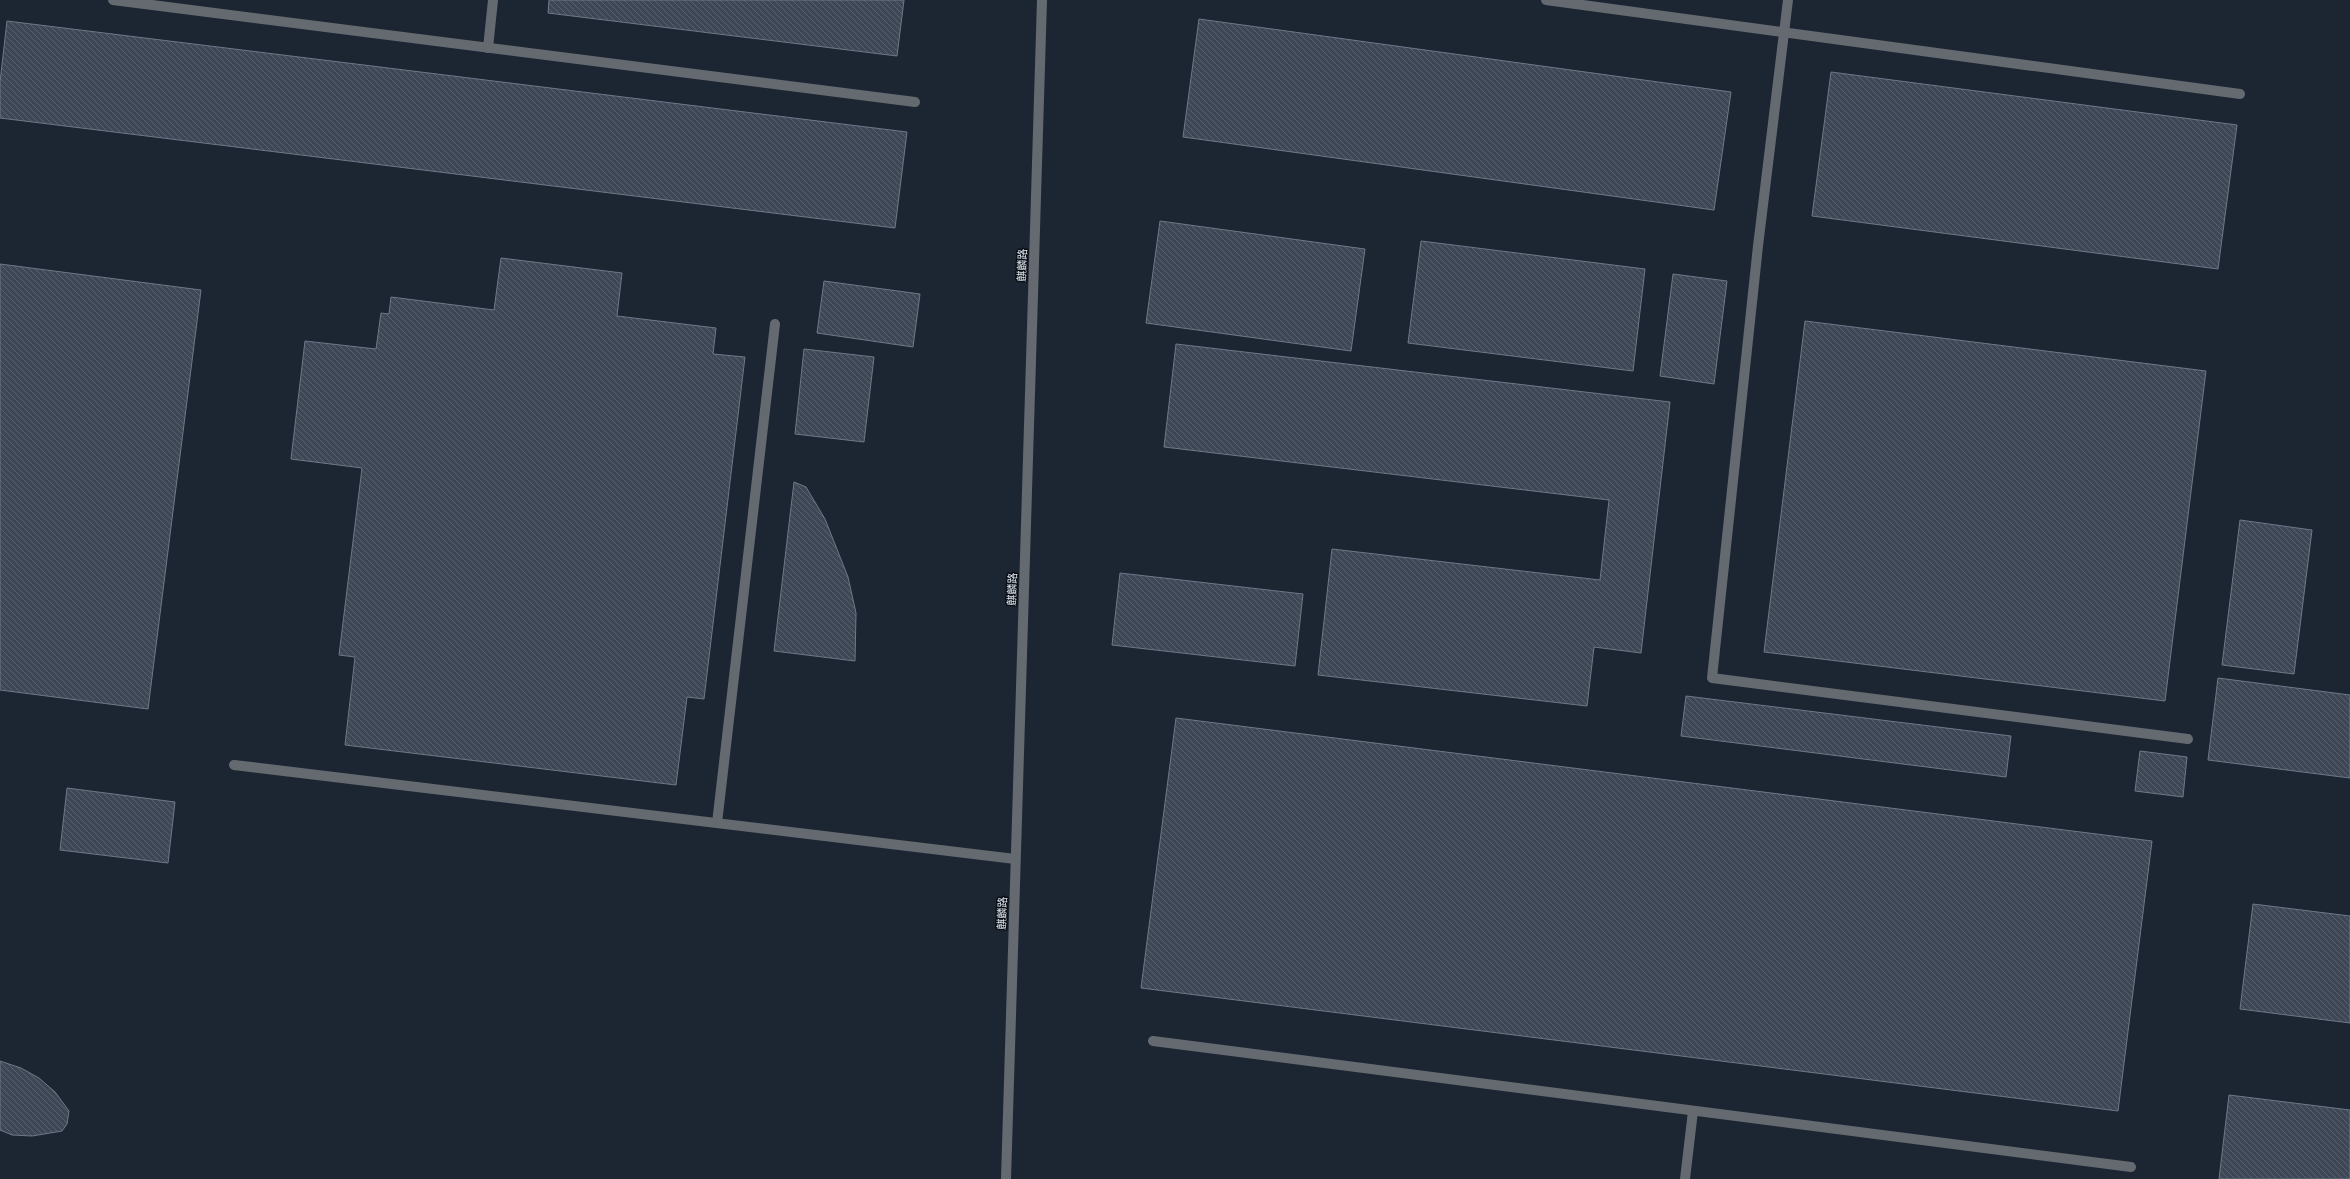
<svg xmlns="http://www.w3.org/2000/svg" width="2350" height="1179" viewBox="0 0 2350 1179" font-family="Cabin,'Noto Sans SC',sans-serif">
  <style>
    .building { fill: url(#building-back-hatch); stroke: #6d7989 }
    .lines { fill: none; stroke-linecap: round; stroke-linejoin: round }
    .minor { stroke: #656a71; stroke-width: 10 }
    .labels { text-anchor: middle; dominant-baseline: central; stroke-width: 3; stroke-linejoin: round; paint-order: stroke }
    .street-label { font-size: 11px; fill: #dee5ee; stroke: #0b0f15 }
  </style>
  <defs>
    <pattern id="building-back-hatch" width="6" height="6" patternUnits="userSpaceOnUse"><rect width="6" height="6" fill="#3d4756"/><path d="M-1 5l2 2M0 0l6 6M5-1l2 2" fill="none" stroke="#59616f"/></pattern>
  </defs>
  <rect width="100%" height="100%" fill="#1c2633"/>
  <!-- building -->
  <g class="building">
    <path d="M549,0H904L897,56L548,13Z"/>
    <path d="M1199,19L1731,92L1714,210L1183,137Z"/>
    <path d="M7,21L907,132L895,228L0,118V82Z"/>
    <path d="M1831,72L2237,125L2218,269L1812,216Z"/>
    <path d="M1160,221L1365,249L1351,351L1146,323Z"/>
    <path d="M1421,241L1645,269L1633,371L1408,343Z"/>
    <path d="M501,258L622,273L617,316L716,328L713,354L745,357L704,699L687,697L676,785L345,745L355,657L339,655L362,468L291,459L305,341L376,349L381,313L389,314L391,297L494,310Z"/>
    <path d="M0,264L201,290L148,709L0,690Z"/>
    <path d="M1673,274L1727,281L1714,384L1660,376Z"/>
    <path d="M824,281L920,294L913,347L817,333Z"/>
    <path d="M1805,321L2206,371L2165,701L1764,652Z"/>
    <path d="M1176,344L1670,402L1641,653L1594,647L1587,706L1318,675L1332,549L1600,580L1609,500L1164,447Z"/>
    <path d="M804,349L874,357L864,442L795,434Z"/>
    <path d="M794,482L806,487L825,519L848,577L856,613L855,661L774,651Z"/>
    <path d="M2240,520L2312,530L2294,674L2222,665Z"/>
    <path d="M1120,573L1303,594L1295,666L1112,645Z"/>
    <path d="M2218,678L2350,695V778L2208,760Z"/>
    <path d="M1686,696L2011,736L2006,777L1681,736Z"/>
    <path d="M1176,718L2152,841L2118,1111L1141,988Z"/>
    <path d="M2140,751L2187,757L2183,797L2135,791Z"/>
    <path d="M67,788L175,802L168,863L60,850Z"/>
    <path d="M2253,904L2350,916V1023L2240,1009Z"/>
    <path d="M0,1061L21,1068L39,1078L55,1092L69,1111L67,1124L62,1131L32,1136L12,1135L0,1130Z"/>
    <path d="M2229,1095L2350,1110V1179H2219Z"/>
  </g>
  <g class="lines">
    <!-- minor -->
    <g class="minor">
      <path d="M113,0L915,102"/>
      <path d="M1546,0L2240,94"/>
      <path d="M1788,0L1758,246L1712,678L2188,739"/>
      <path d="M488,48L493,0"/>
      <path d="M234,765L1015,859"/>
      <path d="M717,823L775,324"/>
      <path d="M1153,1041L2131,1167"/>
      <path d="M1006,1179L1042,0"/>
      <path d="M1685,1179L1693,1111"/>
    </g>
  </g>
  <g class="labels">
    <!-- street labels -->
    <g class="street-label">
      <text transform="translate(1022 265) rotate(-88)">麒麟路</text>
      <text transform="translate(1012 589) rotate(-88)">麒麟路</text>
      <text transform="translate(1002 913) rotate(-88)">麒麟路</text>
    </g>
  </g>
</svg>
